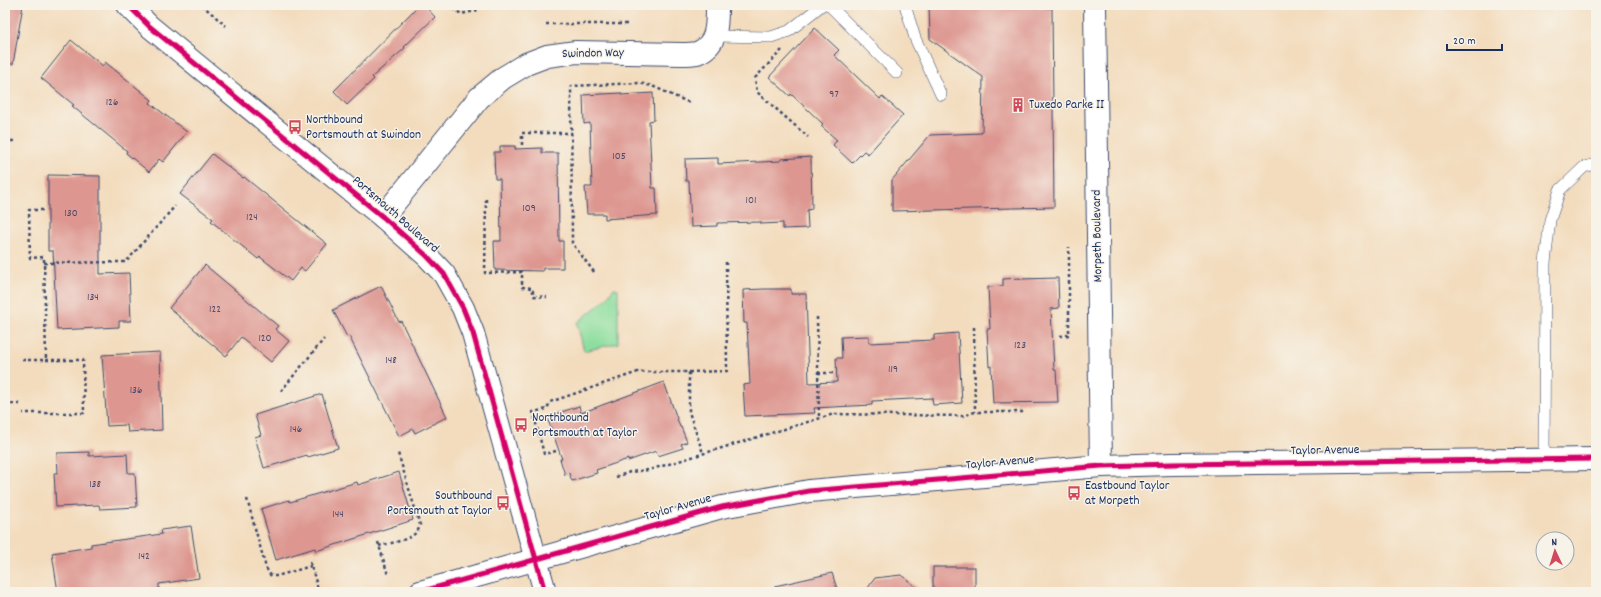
<svg xmlns="http://www.w3.org/2000/svg" width="1601" height="597" viewBox="0 0 1601 597" font-family="Dekko,sans-serif">
  <style>
    .green { fill: #8dde9e; stroke: #54867e }
    .building { fill: #dd9690 }
    .lines { fill: none; stroke-linecap: round; stroke-linejoin: round }
    .lane-casing { stroke: #3b496c; stroke-width: 12 }
    .street-casing { stroke: #3b496c; stroke-width: 24 }
    .secondary-casing { stroke: #3b496c; stroke-width: 24 }
    .path { stroke: #3b496c; stroke-width: 2.5; stroke-dasharray: 3 3; stroke-linecap: butt }
    .lane { stroke: #fff; stroke-width: 11 }
    .street { stroke: #fff; stroke-width: 22 }
    .secondary { stroke: #fff; stroke-width: 22 }
    .cycleway-casing { stroke: #f7f3e8; stroke-width: 8 }
    .cycleway { stroke: #d6006c; stroke-width: 5 }
    .labels { text-anchor: middle; dominant-baseline: central; stroke-width: 3; stroke-linejoin: round; paint-order: stroke }
    .number-label { font-size: 11px; fill: #4c496a }
    .street-label { font-size: 13px; fill: #1b2f5e; stroke: #f7f3e8 }
    .poi-label { font-size: 13px; fill: #1b2f5e; stroke: #f7f3e8; text-anchor: start }
  </style>
  <rect width="100%" height="100%" fill="#f7f3e8"/>
  <filter id="ink" filterUnits="userSpaceOnUse"><feTurbulence type="fractalNoise" baseFrequency=".025" numOctaves="2"/><feDisplacementMap in="SourceGraphic" scale="8" xChannelSelector="R" yChannelSelector="G"/><feConvolveMatrix kernelMatrix="1 2 1 2 8 2 1 2 1" color-interpolation-filters="sRGB"/></filter>
  <filter id="wash" filterUnits="userSpaceOnUse"><feTurbulence type="fractalNoise" baseFrequency=".012" numOctaves="4" result="noise"/><feDisplacementMap in="SourceGraphic" scale="16" xChannelSelector="R" yChannelSelector="G"/><feGaussianBlur stdDeviation="0.9" result="paint"/><feColorMatrix in="noise" values="0 0 0 0 0 0 0 0 0 0 0 0 0 0 0 0 0 1.4 0 .05"/><feComposite in="paint" operator="in"/></filter>
  <g filter="url(#wash)">
    <rect width="100%" height="100%" fill="#f3dcbd"/>
    <!-- green -->
    <path class="green" d="M614,288L618,289V343L584,351L577,323L606,299Z"/>
    <g id="blocks">
      <!-- building -->
      <g class="building">
        <path d="M5,5H23L13,64H5Z"/>
        <path d="M419,5H424L435,17L404,47L405,48L372,77L374,79L347,105L334,91Z"/>
        <path d="M929,5L1052,8L1054,207L892,211V180L930,135L982,133L983,77L930,39Z"/>
        <path d="M815,28L839,50L834,55L880,99L882,96L903,115L868,154L864,151L852,163L833,145L837,140L821,126L823,124L791,94L790,96L769,77Z"/>
        <path d="M71,40L103,66L105,62L152,100L150,103L187,132L163,162L159,159L149,172L126,153L127,151L72,106L74,105L41,78Z"/>
        <path d="M621,93V95L653,93L654,120L649,121L652,188H656L657,215L605,219V214H587L585,187H592L590,123L584,124L583,95Z"/>
        <path d="M500,146H515V149L542,148V153H558L559,241H563V268H543V271L495,270L494,241H501L500,179H495L494,152H500Z"/>
        <path d="M212,154L243,178L244,177L327,244L305,271L301,268L291,281L260,257L258,259L211,221L213,219L180,194Z"/>
        <path d="M811,157L812,209L807,210L808,228L783,229V223L761,224V222L717,223V226L691,227L689,181H686L685,159L718,158V164L781,161V159Z"/>
        <path d="M48,175L100,176V274L129,273L131,321H119V327L57,330L53,251H48Z"/>
        <path d="M205,265L278,326L275,329L289,341L271,362L241,337L226,356L169,308Z"/>
        <path d="M1020,278V279L1058,278L1059,308L1051,309L1054,370H1056L1058,402L993,403L991,366L989,367L987,329H990L988,287L1003,286V279Z"/>
        <path d="M381,286L399,322L401,321L447,417L415,433L413,429L399,436L349,336L347,337L333,310Z"/>
        <path d="M764,289H791V294H806L809,383L837,382L836,358H842L841,337L869,336V343L934,340V335L958,333L962,403L933,405L932,398L872,401V405L814,408L815,413L745,416L743,385L750,384L747,323H744L743,290Z"/>
        <path d="M160,352L162,430L128,432L127,425L107,426L102,355Z"/>
        <path d="M664,382L680,427H681L687,442L681,444L683,448L658,456L656,451L628,461V459L596,470L597,473L572,481L569,473L565,475L560,459H562L547,417L579,406L581,413Z"/>
        <path d="M322,394L338,448L308,457L307,455L264,468L255,437L261,435L255,415Z"/>
        <path d="M89,452V456L127,454L128,473H135L137,507L100,509L99,505L56,507L54,473H58L57,453Z"/>
        <path d="M399,472L413,520L316,551L315,548L276,560L261,509L289,500L290,502L357,482L358,485Z"/>
        <path d="M191,526L199,578L159,584V589L137,592H58L52,553L91,547V544L162,534L161,530Z"/>
        <rect x="933" y="567" width="42" height="25"/>
        <path d="M832,573L838,592H776L775,586Z"/>
        <path d="M901,575L923,592H865L875,578Z"/>
      </g>
    </g>
  </g>
  <g filter="url(#ink)">
    <use href="#blocks" fill-opacity="0" stroke="#3b496c" stroke-width="1"/>
    <g class="lines">
      <defs>
        <g id="lane">
          <path d="M829,5L897,73"/>
          <path d="M905,5L915,38L941,95"/>
          <path d="M715,36L771,37L789,31L822,5"/>
          <path d="M1544,459L1545,263L1550,220L1560,190L1584,167L1596,164"/>
        </g>
        <g id="street">
          <path d="M128,5L149,26L383,217L427,256L444,274L463,308L473,333L545,592"/>
          <path d="M1095,5L1101,466"/>
          <path d="M383,217L479,98L503,78L526,64L547,56L576,52L681,54C686,54 692,54 697,53C718,45 717,24 717,5"/>
        </g>
        <path id="secondary" d="M420,592L722,507L809,491L1101,466L1173,464L1596,459"/>
      </defs>
      <!-- lane casing -->
      <use href="#lane" class="lane-casing"/>
      <!-- street casing -->
      <use href="#street" class="street-casing"/>
      <!-- secondary casing -->
      <use href="#secondary" class="secondary-casing"/>
      <!-- path -->
      <g class="path">
        <path d="M202,5L226,26"/>
        <path d="M427,5L431,8L443,5"/>
        <path d="M448,5L461,14L476,11L478,5"/>
        <path d="M546,24H630"/>
        <path d="M782,50L755,78L757,92L808,137"/>
        <path d="M5,141H15"/>
        <path d="M522,145V133H572"/>
        <path d="M486,199L485,273L522,272V287L532,288L534,296L547,297"/>
        <path d="M43,210H29L30,258L44,257L46,360"/>
        <path d="M44,263L126,262L175,206"/>
        <path d="M594,272L572,243L571,86L639,83L652,86L690,103"/>
        <path d="M817,317L819,418"/>
        <path d="M974,327L975,412"/>
        <path d="M1060,336L1069,335V247"/>
        <path d="M22,360H83L84,413H23"/>
        <path d="M689,372L727,371L726,262"/>
        <path d="M818,373H833"/>
        <path d="M281,391L324,339"/>
        <path d="M5,404H23"/>
        <path d="M556,451L544,454L533,412L547,409L550,402L638,372H689V412L703,453"/>
        <path d="M616,477L630,472L649,470L834,414L963,416L975,412H1024"/>
        <path d="M247,499L266,568L271,576H277L311,566"/>
        <path d="M378,542L388,575"/>
        <path d="M379,546C393,542 417,540 420,525L398,453"/>
        <path d="M310,562L319,592"/>
      </g>
      <!-- lane -->
      <use href="#lane" class="lane"/>
      <!-- street -->
      <use href="#street" class="street"/>
      <!-- secondary -->
      <use href="#secondary" class="secondary"/>
      <defs>
        <g id="cycleway">
          <path d="M128,5L149,26L383,217L427,256L444,274L463,308L473,333L545,592"/>
          <path d="M420,592L722,507L809,491L1101,466L1173,464L1596,459"/>
        </g>
      </defs>
      <!-- cycleway casing -->
      <use href="#cycleway" class="cycleway-casing"/>
      <!-- cycleway -->
      <use href="#cycleway" class="cycleway"/>
    </g>
  </g>
  <!-- icons -->
  <defs>
    <symbol id="building-bare" viewBox="-9 -9 18 18"><path d="M-4-6H4V6H1V3H-1V6H-4ZM-2.5-4.3h1.7v1.8h-1.7ZM.8-4.3h1.7v1.8H.8ZM-2.5-1h1.7V.8h-1.7ZM.8-1h1.7V.8H.8Z" fill="#d1495b" stroke="#f7f3e8" stroke-width="2.5" paint-order="stroke"/></symbol>
    <symbol id="bus-bare" viewBox="-9 -9 18 18"><path d="M-5-6H5V4H4V6H2V4H-2V6H-4V4H-5ZM-3.5-4V0h7V-4ZM-3.5 1.2v1.5H-2V1.2ZM2 1.2v1.5H3.5V1.2Z" fill="#d1495b" stroke="#f7f3e8" stroke-width="2.5" paint-order="stroke"/></symbol>
  </defs>
  <g fill-rule="evenodd">
    <use href="#building-bare" x="1008" y="95" width="20" height="20"/>
    <use href="#bus-bare" x="285" y="117" width="20" height="20"/>
    <use href="#bus-bare" x="511" y="415" width="20" height="20"/>
    <use href="#bus-bare" x="1064" y="483" width="20" height="20"/>
    <use href="#bus-bare" x="493" y="493" width="20" height="20"/>
  </g>
  <g class="labels">
    <!-- number labels -->
    <g class="number-label">
      <text x="834" y="95">97</text>
      <text x="112" y="103">126</text>
      <text x="619" y="157">105</text>
      <text x="751" y="201">101</text>
      <text x="529" y="209">109</text>
      <text x="71" y="214">130</text>
      <text x="252" y="218">124</text>
      <text x="93" y="298">134</text>
      <text x="215" y="310">122</text>
      <text x="265" y="339">120</text>
      <text x="1020" y="346">123</text>
      <text x="391" y="361">148</text>
      <text x="893" y="370">119</text>
      <text x="136" y="391">136</text>
      <text x="296" y="430">146</text>
      <text x="95" y="485">138</text>
      <text x="338" y="515">144</text>
      <text x="144" y="557">142</text>
    </g>
    <!-- street labels -->
    <g class="street-label">
      <text transform="translate(593 54) rotate(-1)">Swindon Way</text>
      <text transform="translate(395 215) rotate(41)">Portsmouth Boulevard</text>
      <text transform="translate(1098 236) rotate(-91)">Morpeth Boulevard</text>
      <text transform="translate(1325 451) rotate(-1)">Taylor Avenue</text>
      <text transform="translate(1000 463) rotate(-5)">Taylor Avenue</text>
      <text transform="translate(678 508) rotate(-16)">Taylor Avenue</text>
    </g>
    <!-- poi labels -->
    <g class="poi-label">
      <text x="1029" y="105">Tuxedo Parke II</text>
      <text x="306" y="120">Northbound<tspan x="306" dy="15">Portsmouth at Swindon</tspan></text>
      <text x="532" y="418">Northbound<tspan x="532" dy="15">Portsmouth at Taylor</tspan></text>
      <text x="1085" y="486">Eastbound Taylor<tspan x="1085" dy="15">at Morpeth</tspan></text>
      <text x="492" y="496" text-anchor="end">Southbound<tspan x="492" dy="15">Portsmouth at Taylor</tspan></text>
    </g>
  </g>
  <!-- margin -->
  <rect width="1601" height="597" fill="none" stroke="#f7f3e8" stroke-width="20"/>
  <!-- north arrow -->
  <g transform="translate(1555 551) rotate(356)"><circle r="19" fill="#f7f3e8" stroke="#9fa5b1"/>
  <path d="M0-3L7 15L0 10L-7 15Z" fill="#d1495b"/>
  <text y="-6" font-size="11" font-weight="bold" text-anchor="middle" fill="#1b2f5e">N</text>
  </g>
  <!-- scale -->
  <path d="M1447 44v6h55v-6" fill="none" stroke="#1b2f5e" stroke-width="2"/>
  <text x="1453" y="44" font-size="12" fill="#1b2f5e" stroke="#f7f3e8" stroke-width="3" paint-order="stroke">20 m</text>
</svg>
